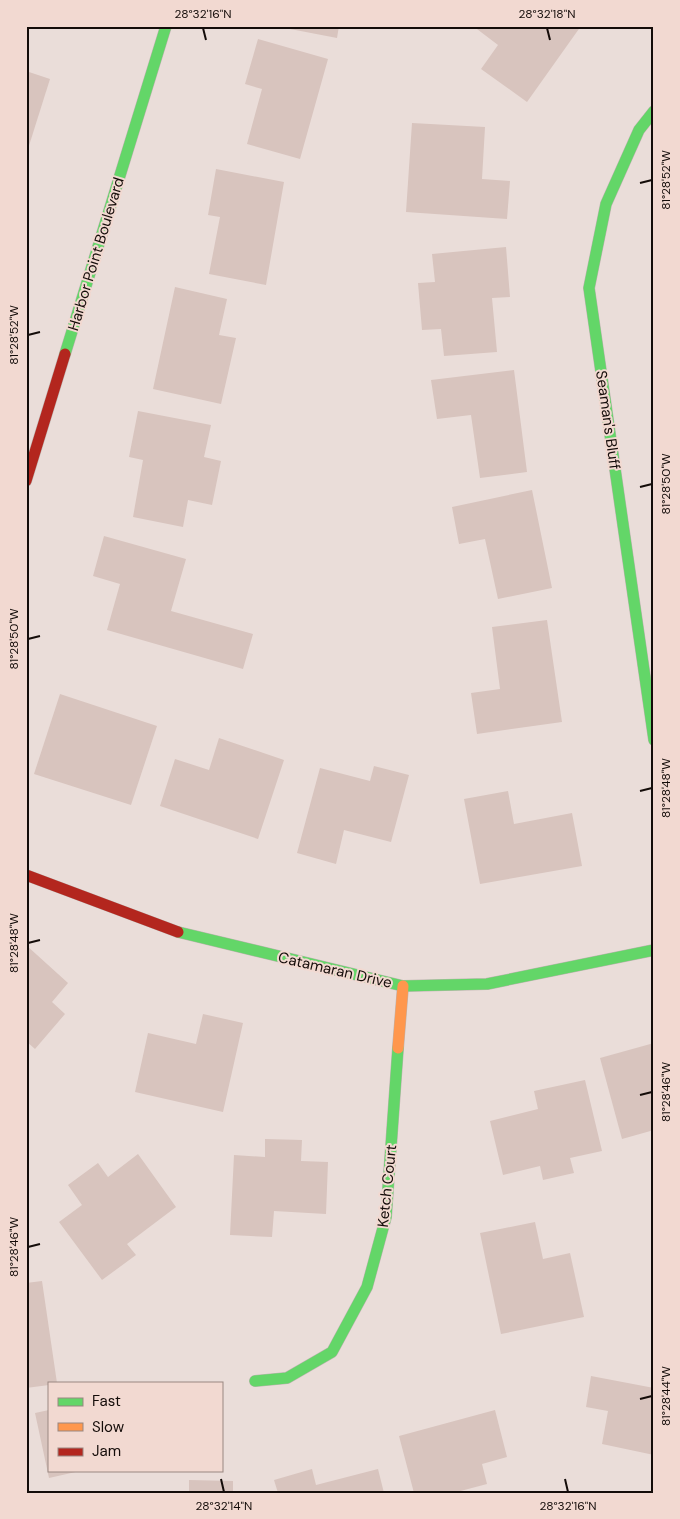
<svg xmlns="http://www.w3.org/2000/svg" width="680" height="1519" viewBox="0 0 680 1519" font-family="'DM Sans',sans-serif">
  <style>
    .building { fill: #d8c4be }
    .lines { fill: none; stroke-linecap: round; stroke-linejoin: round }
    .fast-casing { stroke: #bcb3af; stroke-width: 12 }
    .slow-casing { stroke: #bcb3af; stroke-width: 12 }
    .jam-casing { stroke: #bcb3af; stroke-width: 12 }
    .fast { stroke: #63d668; stroke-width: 11 }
    .slow { stroke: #ff974d; stroke-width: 11 }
    .jam { stroke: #b3261e; stroke-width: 11 }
    .ticks { fill: none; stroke: #140c09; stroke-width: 2 }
    .labels { text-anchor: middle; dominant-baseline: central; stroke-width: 4; stroke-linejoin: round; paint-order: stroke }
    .street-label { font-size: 15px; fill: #140c09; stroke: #f2d9d1 }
    .neatline { fill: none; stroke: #140c09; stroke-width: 2 }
    .ticks-label { font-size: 12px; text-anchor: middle; fill: #140c09 }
  </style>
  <rect width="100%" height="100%" fill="#eaddd9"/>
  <!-- building -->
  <g class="building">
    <path d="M286,26H339L337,38L285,28Z"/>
    <path d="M473,26H581L527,102L481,69L498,45Z"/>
    <path d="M258,39L328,59L300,159L247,144L262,89L245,84Z"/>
    <path d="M26,71L50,79L27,152H26Z"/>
    <path d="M412,123L485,127L482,179L510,181L507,219L406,212Z"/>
    <path d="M216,169L284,182L266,285L209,274L220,217L208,215Z"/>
    <path d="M506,247L510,297L492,298L497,352L444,356L441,329L422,330L418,283L435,282L432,254Z"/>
    <path d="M175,287L227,299L219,335L236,338L221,404L153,389Z"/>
    <path d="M514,370L527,472L480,478L471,415L437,419L431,380Z"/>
    <path d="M138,411L211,425L204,457L221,461L212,505L188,500L183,527L133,517L143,460L129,457Z"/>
    <path d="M532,490L552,588L498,599L485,539L459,544L452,507Z"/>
    <path d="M104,536L186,559L171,611L253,634L243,669L107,630L120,584L93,576Z"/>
    <path d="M547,620L562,722L477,734L471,693L500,689L492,627Z"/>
    <path d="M60,694L157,726L131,805L34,774Z"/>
    <path d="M219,738L284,760L258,839L160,806L175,759L209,770Z"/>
    <path d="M374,766L409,775L391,842L344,830L336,864L297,853L320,768L370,781Z"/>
    <path d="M508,791L514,824L572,813L582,866L480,884L464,799Z"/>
    <path d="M26,945L68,983L52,1002L65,1014L35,1049L26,1041Z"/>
    <path d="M203,1014L243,1023L223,1112L135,1092L148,1033L196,1044Z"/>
    <path d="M654,1043V1130L622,1139L600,1058Z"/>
    <path d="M585,1080L602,1151L570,1158L574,1173L543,1180L540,1166L503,1175L490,1121L538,1109L534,1091Z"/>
    <path d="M265,1139L302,1140L301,1161L328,1162L326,1214L274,1211L272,1237L230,1235L234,1155L265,1157Z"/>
    <path d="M138,1154L176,1207L127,1244L136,1255L102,1280L59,1222L82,1205L68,1185L98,1163L108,1177Z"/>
    <path d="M535,1222L543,1259L570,1253L584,1317L501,1334L480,1233Z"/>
    <path d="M42,1281L57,1383H49V1385L26,1388V1283Z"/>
    <path d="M591,1376L654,1388V1455L602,1444L608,1411L586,1407Z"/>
    <path d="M49,1410V1470L80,1471L49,1478L35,1413Z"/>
    <path d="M495,1410L507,1457L482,1464L487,1484L453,1493H414L399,1436Z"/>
    <path d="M312,1469L316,1485L378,1469L384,1493H278L274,1480Z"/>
    <path d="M189,1480L233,1481V1493H189Z"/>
  </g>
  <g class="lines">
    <defs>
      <g id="fast">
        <path d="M654,111L639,130L606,204L589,288L654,740"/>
        <path d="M65,354L166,26"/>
        <path d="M178,932L403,986L487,984L654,950"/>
        <path d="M255,1381L287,1378L332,1352L367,1287L386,1217L398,1048"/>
      </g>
      <path id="slow" d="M398,1048L403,986"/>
      <g id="jam">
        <path d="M26,481L65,354"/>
        <path d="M26,875L178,932"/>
      </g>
    </defs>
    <!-- fast casing -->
    <use href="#fast" class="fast-casing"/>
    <!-- slow casing -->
    <use href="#slow" class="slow-casing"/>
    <!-- jam casing -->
    <use href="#jam" class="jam-casing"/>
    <!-- fast -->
    <use href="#fast" class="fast"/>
    <!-- slow -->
    <use href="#slow" class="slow"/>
    <!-- jam -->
    <use href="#jam" class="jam"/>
  </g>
  <!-- ticks -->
  <path class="ticks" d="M203,28L206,40M547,28L550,40M640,183L652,180M28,335L40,332M640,487L652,484M28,639L40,636M640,791L652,788M28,943L40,940M640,1095L652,1092M28,1247L40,1244M640,1399L652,1396M221,1479L224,1492M565,1479L568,1492"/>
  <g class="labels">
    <!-- street labels -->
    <g class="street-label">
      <text transform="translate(96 254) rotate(-73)">Harbor Point Boulevard</text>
      <text transform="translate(608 420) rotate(82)">Seaman's Bluff</text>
      <text transform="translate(335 970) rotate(13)">Catamaran Drive</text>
      <text transform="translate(387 1186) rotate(-84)">Ketch Court</text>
    </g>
  </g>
  <!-- border -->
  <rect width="680" height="1519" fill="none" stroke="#f2d9d1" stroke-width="55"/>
  <!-- legend -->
  <rect x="48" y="1382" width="175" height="90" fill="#f2d9d1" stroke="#998781"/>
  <rect x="58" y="1398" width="25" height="8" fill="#63d668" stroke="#998781"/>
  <text x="92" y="1406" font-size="15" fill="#140c09">Fast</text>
  <rect x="58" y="1423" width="25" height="8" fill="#ff974d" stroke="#998781"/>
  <text x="92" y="1432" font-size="15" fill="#140c09">Slow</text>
  <rect x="58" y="1448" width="25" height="8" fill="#b3261e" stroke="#998781"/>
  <text x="92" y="1456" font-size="15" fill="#140c09">Jam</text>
  <rect x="28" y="28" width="624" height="1464" class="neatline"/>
  <g class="ticks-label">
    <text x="203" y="18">28°32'16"N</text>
    <text x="547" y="18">28°32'18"N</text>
    <text transform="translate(666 180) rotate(-90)" y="4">81°28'52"W</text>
    <text transform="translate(14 335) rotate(-90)" y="4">81°28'52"W</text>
    <text transform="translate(666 484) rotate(-90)" y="4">81°28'50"W</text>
    <text transform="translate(14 639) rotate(-90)" y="4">81°28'50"W</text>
    <text transform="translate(666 788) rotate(-90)" y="4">81°28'48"W</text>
    <text transform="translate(14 943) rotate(-90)" y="4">81°28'48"W</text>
    <text transform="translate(666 1092) rotate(-90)" y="4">81°28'46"W</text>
    <text transform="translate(14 1247) rotate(-90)" y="4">81°28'46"W</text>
    <text transform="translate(666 1396) rotate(-90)" y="4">81°28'44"W</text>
    <text x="224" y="1510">28°32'14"N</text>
    <text x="568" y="1510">28°32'16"N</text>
  </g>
</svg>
